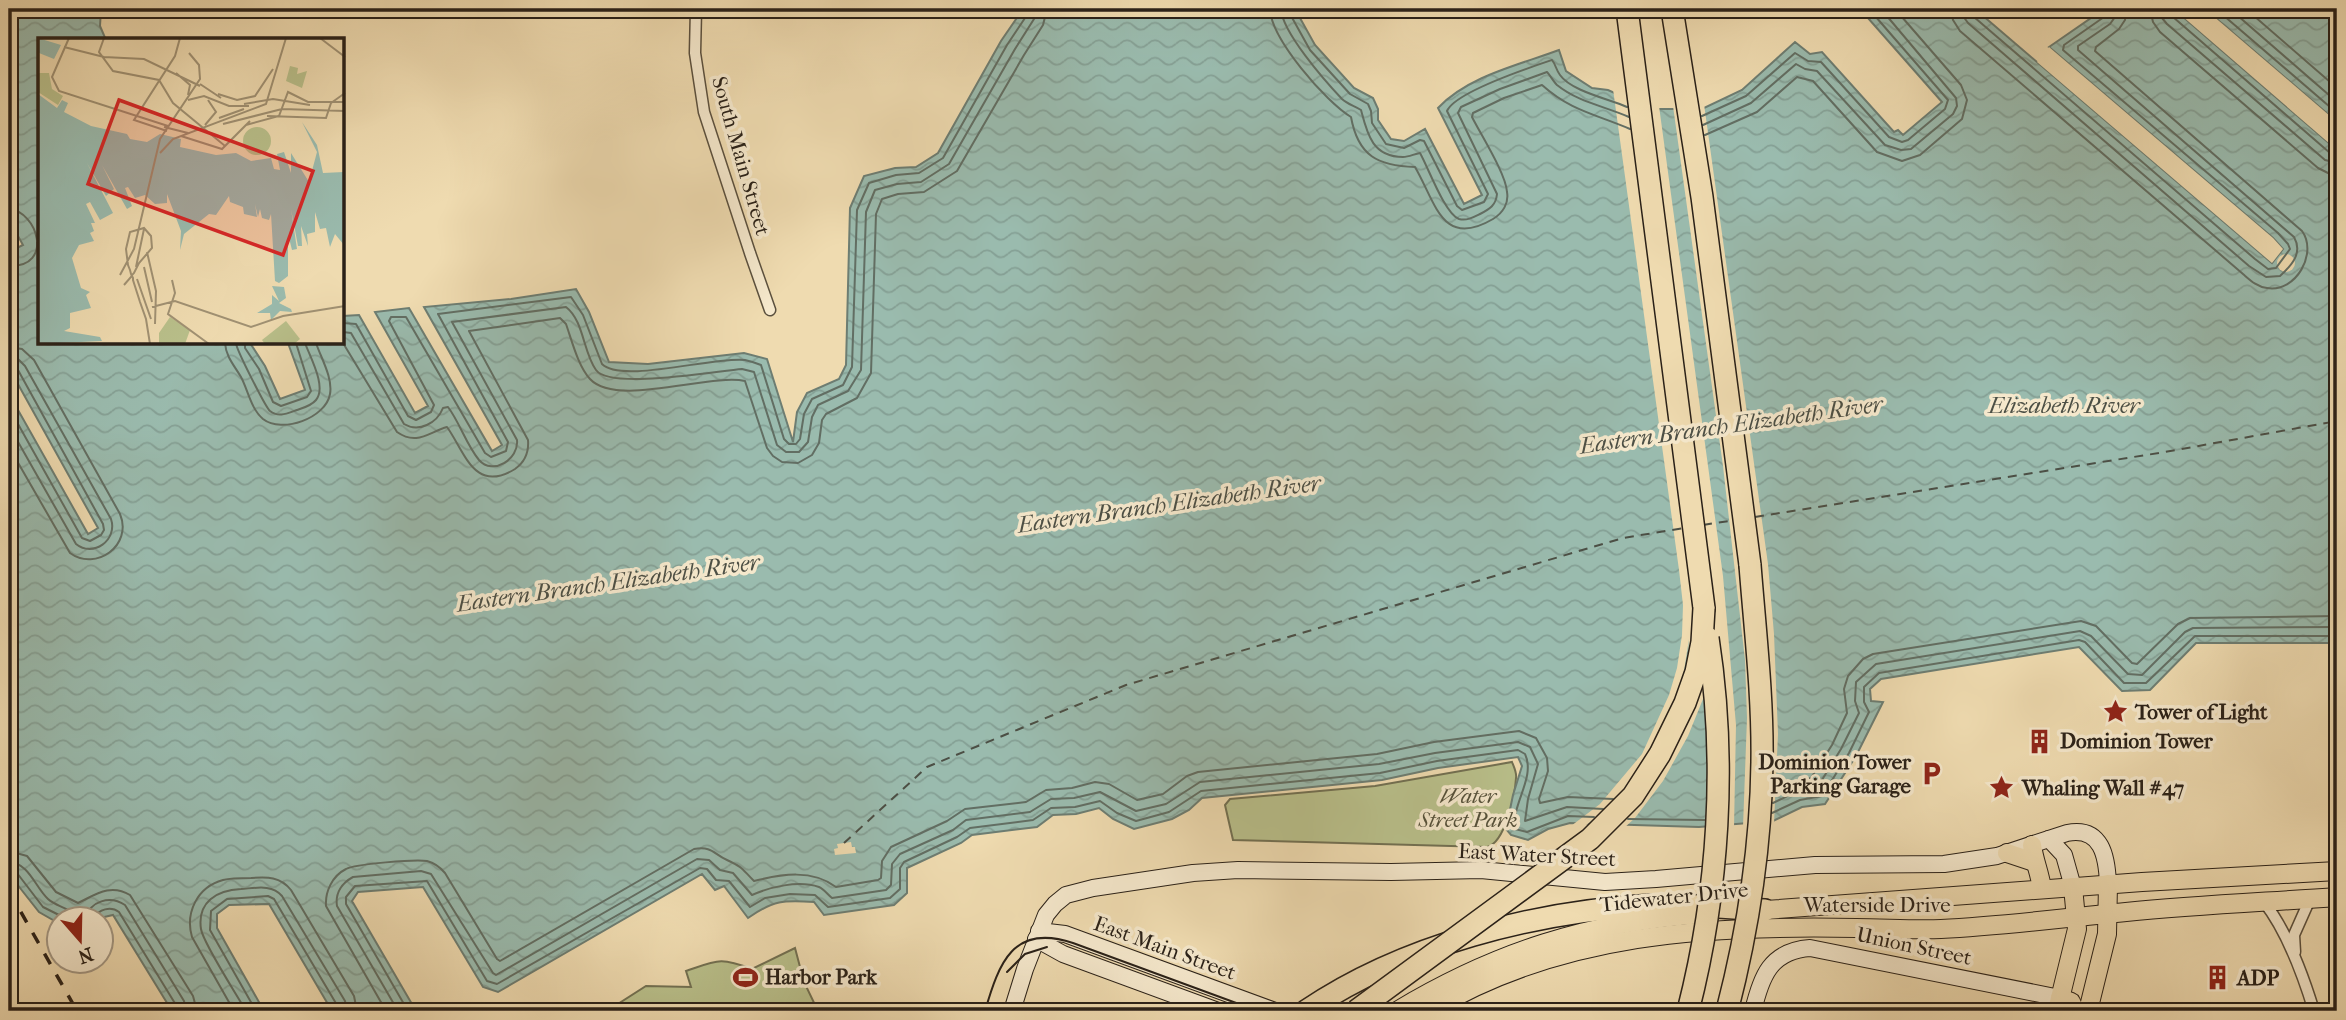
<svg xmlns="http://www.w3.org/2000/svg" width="2346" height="1020" viewBox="0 0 2346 1020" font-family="'IM FELL French Canon',serif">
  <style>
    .green { fill: #b9c08b; stroke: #727052; stroke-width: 2 }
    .water { fill: url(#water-waves); stroke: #6d7d72; stroke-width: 2 }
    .pier { fill: #efdbb0 }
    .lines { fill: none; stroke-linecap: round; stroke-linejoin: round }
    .shore { stroke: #626e63; stroke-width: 2 }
    .ferry { stroke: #4c4f45; stroke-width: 2; stroke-dasharray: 9 7; stroke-linecap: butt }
    .street-casing { stroke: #5b503e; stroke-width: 13 }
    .secondary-casing { stroke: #2a2118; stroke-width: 18 }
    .primary-casing { stroke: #2a2118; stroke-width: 20 }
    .highway-casing { stroke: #2a2118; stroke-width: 24 }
    .street { stroke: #f5e8cc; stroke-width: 10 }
    .secondary { stroke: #f5e8cc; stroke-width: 16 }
    .primary { stroke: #efdbb0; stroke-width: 18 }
    .highway { stroke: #efdbb0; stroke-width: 21 }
    .tram { stroke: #2a2118; stroke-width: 2 }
    .rail { stroke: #2a2118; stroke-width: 3.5; stroke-dasharray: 12 12; stroke-linecap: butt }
    .highway-bridge-casing { stroke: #2a2118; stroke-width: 24; stroke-linecap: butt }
    .highway-bridge { stroke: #efdbb0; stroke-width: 21 }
    .labels { text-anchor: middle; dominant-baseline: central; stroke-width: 7; stroke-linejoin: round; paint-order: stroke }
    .street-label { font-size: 21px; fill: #2a2118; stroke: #f5e8cc }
    .poi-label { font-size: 21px; font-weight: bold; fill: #2a2118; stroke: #f5e8cc; text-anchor: start }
    .park-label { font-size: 21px; font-style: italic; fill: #55513a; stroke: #f5e8cc }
    .water-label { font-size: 23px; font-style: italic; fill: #4c4f45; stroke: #f5e8cc }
    .inset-river { fill: none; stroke: #9abbae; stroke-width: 3.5 }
    .inset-road { fill: none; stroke: #a09173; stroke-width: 2 }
    .view { fill: #d62828; fill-opacity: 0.15; stroke: #d62828; stroke-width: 3.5 }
    .inset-edge { fill: none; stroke: #2a2118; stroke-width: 3.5 }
  </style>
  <defs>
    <pattern id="water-waves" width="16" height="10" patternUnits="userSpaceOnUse" patternTransform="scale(1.75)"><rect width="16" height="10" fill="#9abbae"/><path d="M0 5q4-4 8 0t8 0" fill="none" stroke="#85a095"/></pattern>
  </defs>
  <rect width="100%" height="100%" fill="#efdbb0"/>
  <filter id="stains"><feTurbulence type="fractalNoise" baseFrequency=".00286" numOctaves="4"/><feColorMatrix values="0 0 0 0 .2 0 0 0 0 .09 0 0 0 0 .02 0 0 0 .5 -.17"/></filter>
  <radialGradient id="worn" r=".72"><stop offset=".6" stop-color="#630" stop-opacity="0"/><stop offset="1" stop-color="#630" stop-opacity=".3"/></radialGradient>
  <!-- green -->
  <g class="green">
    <path d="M1512,762C1514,767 1517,773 1516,778C1515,795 1505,843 1487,847L1233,840L1225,805L1230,799L1375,786Z"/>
    <path d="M795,948L804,982L818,1011H607L646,986L691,987L686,971C718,960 720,957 752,969Z"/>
  </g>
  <!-- water -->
  <g class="water">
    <path d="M9,9H101L100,26L106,40H40V343H250L265,366L280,399L305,390L288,343H343V316L359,315L415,413L428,406L375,312L409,308L492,451L502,445L424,307L511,299L576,289L589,312L609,362L648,364L744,353L767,359L793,442L797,412L807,393L839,379L846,365L850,208L864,176L895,168L916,167L938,153L1001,41L1023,9H1295L1315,45L1354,88L1373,98L1378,109V120L1391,139L1404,141L1425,129L1464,204L1482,195L1438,108C1468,76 1519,65 1559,50L1566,71L1592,88L1608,90L1650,109H1702L1742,90L1795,42L1810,54L1822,52L1894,132L1898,130L1903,135L1942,102L1860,9H1975L2272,263L2283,249L2273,238L2049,47L2101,11L2099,9H2174L2337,150V643H2196L2150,690L2122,691L2079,647L1881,679L1870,689L1871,701L1883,702L1856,756L1825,804L1802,807L1773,821L1699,827L1570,823L1548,829L1528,840L1511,835L1506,829L1513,795L1522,766L1518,757L1438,768L1382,780L1202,798L1189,810L1172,819L1134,829L1113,819L1099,808L1076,814L1053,815L1037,827L972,835L961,843L907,868V893L894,905L824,915L814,902C783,900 774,900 748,918L724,886L715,890L702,874L498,992L483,987L423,887L358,892L352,901L416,1011H332L269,904L229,905L217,914V928L264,1011H172L113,915L100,918L53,920L39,912L9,874V394L88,534L98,528L9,368V247L11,251L23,245L9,220Z"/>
    <path d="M2205,9H2337V122Z"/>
  </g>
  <!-- pier -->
  <g class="pier">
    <path d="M2174,9H2179L2337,145V150Z"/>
    <path d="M2202,9H2205L2337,122V126Z"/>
    <path d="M2049,47L2273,238L2283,249L2272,263L2037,62L2039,59L2261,251L2271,258L2279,249L2047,50Z"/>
    <path d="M1613,89L1650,106H1659L1723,576L1736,725L1734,828L1710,830L1712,719L1708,700L1703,699L1688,736L1663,781L1635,818L1623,829L1591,828L1629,791L1649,762L1667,728L1680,696L1688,658L1689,639L1683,677L1668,720L1634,778L1613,801L1589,823L1583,827L1571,826L1600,804L1642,754L1669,695L1677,668L1682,635L1683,605L1679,570Z"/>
    <path d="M1704,104L1768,564L1774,634L1778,734L1774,824L1743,827L1747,718L1745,660L1723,466L1673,106Z"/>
    <circle cx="2286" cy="263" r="9"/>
    <path d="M851,842L852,847H855L856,853L835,855L834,849L838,848L837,844Z"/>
  </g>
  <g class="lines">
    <!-- shore -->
    <g class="shore">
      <path d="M1270,9C1271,39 1326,102 1351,117C1358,156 1378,166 1415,167C1436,203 1442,249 1493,219C1503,213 1509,203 1507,192C1506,174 1481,135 1472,117L1473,113L1504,98L1542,85C1571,111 1595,114 1630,129"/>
      <path d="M1281,9C1282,32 1325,81 1342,99C1347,104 1355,106 1361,110C1367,133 1372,157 1403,157C1409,157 1414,154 1420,153C1428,167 1445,214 1459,219C1467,221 1474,217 1480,214C1490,209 1496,205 1497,194L1458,113L1461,107L1500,89L1547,72C1550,75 1553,81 1557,85C1578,102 1604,106 1629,117"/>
      <path d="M1290,9V14L1310,50L1350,94L1368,104L1371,111L1372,123L1386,144L1404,148L1420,140L1424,141L1457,206L1462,210L1484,202L1488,194L1447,111C1455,92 1531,67 1552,60C1556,65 1556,70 1560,75C1571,91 1609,99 1627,107"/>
      <path d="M1951,9L1953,20L1960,31L2243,274C2250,280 2257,287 2267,288C2296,293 2318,253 2302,231L2095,51L2096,47L2119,29L2125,20L2126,9"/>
      <path d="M1962,9L1963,16L1968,23L2249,266L2266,277L2280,276C2292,265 2303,253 2294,237L2078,50V46L2110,24L2115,17L2116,9"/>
      <path d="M1971,9L1974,17L2255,259L2268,269L2276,268L2290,249L2288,244L2278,233L2063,50L2064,45L2104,17L2107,9"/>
      <path d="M2150,9L2153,22L2160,32L2318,168L2328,173L2337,174"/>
      <path d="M2161,9L2162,18L2167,24L2325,160L2337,163"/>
      <path d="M2170,9L2173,17L2330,153L2337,155"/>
      <path d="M2216,9L2337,113"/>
      <path d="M2230,9L2337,102"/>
      <path d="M2246,9L2337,88"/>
      <path d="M1702,116L1746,96L1795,53L1808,61L1821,62L1889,137L1902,142L1908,140L1945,109L1948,100L1869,9"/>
      <path d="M1703,125L1751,103L1796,64L1805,69L1817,71L1885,145L1901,150L1911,149L1953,114L1957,106L1956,98L1881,9"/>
      <path d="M1705,135L1757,112L1797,77L1813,81L1877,152L1902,161L1920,155L1962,119L1967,100L1961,85L1895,9"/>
      <path d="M9,209C37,211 55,267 9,266"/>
      <path d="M343,323L356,324L408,416L416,420L431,412L434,405L389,321L391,317H406L485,453L491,457L506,451L508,442L438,314L571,297L583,315L602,364C622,384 715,356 745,360C750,361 756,363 761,365L784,439L789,444H796L800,439L804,414L812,399L843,385L852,367L857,210L869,183L896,175L919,173L943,158L1007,45L1027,15L1028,9"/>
      <path d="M343,332L351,333L404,424C419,433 437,423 443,408L448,407C460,423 466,444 479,460C493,476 519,459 517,440L452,322L566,307C584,321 583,352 596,370C610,390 716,371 742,369L754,372L777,445L786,452H799L808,442L812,417L818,405L848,391L861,370L866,212L875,190L897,184L921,182L949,164L1015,49L1034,19L1037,9"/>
      <path d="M225,343C226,357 234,365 241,377C248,390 251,409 263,419C282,434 326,418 330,394C333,378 321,358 316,343"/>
      <path d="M236,343C236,349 266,408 270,411C279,418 288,413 297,410C303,408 311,406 316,400C327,387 310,357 305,343"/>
      <path d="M245,343V348L259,369L273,402L281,406L307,397L311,391L296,343"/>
      <path d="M343,343L397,432C417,446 429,432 447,427C465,452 474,494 515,469C525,462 529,452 528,440L469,331L560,318L566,324C572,341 578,366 590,379C617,408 710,373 745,381L767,448L773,456L782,462L798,463L812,455L819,443L822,420L826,414L857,398L871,373L876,214L882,199L898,194L924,192L957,171L1024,55L1043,25L1047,9"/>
      <path d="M9,347L22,349L34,360L120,514C133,545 96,572 70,553L9,447"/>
      <path d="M9,357L18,359L25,366L111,519C118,540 93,558 76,544L9,426"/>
      <path d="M9,366L18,370L103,524L104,530L101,535L90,541L82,538L9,408"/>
      <path d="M1773,791L1792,782L1811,778L1832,745L1847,713L1844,689L1848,676L1863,659L1873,654L2081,621L2096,626L2132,663L2137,664L2178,624L2190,618L2337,616"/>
      <path d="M1773,803L1798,791L1817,788L1841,749L1859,713L1855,701L1856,682L1876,664L2080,631L2091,636L2128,674L2142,675L2185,632L2193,628L2337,627"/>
      <path d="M1772,813L1800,800L1822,796L1849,753L1869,712L1864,702V687L1879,673L2079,640L2085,642L2124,683H2146L2195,636H2337"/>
      <path d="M1628,819L1705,820"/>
      <path d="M9,851L27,856L56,892L78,903C95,895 110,883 130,895L193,996L197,1011"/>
      <path d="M9,862C29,863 35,887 48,899C58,908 69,906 75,918"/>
      <path d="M9,871L17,873L43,907L65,918"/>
      <path d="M86,918C90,901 110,895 125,905L184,1001L186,1011"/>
      <path d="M95,918C98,909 111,906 119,912L176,1005L177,1011"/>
      <path d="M234,1011L192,937C185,913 197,887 223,880C231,878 242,878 251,878C267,877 280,876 291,890L354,996L357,1011"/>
      <path d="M246,1011C237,995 203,943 201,929C197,902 217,890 241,889C256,888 272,884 282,896L345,1001L347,1011"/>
      <path d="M256,1011L210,930L211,911L227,899L268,896L274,899L337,1005L338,1011"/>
      <path d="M386,1011L326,906C325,892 332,876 346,869C355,864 416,859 427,861C435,863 440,867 445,873L497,959L500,961L694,849C713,846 713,854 727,860C744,868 741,868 754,881C782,874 812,869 836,887L878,880L881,878L882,861L891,847L947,821L965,809L1026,802L1046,790L1072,788L1095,782L1109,784L1137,800L1163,794L1187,776L1198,772L1377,754L1434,742L1519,731L1536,738L1547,758L1548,771L1539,799L1540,803L1568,797L1613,799"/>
      <path d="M398,1011L337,906C335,893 342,883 353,877L421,871L431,874L493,973L496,975L697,859L709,860L720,870L733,873L752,895C770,887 798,880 819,887C824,889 828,895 832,898L886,890L891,885L892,864L900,854L953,830L966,820L1030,812L1051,799L1074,798L1100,792L1136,811L1166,804L1200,782L1379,764L1435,753L1518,742L1530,747L1538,764L1528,799L1525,821L1567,807L1603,809"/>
      <path d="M408,1011L346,904V897L355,886L427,881L487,981L497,984L700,868L707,869L716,880L729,881L750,907L765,898L790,894L815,895L828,907L890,898L900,889V868L904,862L957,837L970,828L1033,820L1051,808L1075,807L1100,801L1117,813L1136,821L1169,812L1201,791L1380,773L1437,761L1518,750L1525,754C1536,778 1511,804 1515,829L1527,832L1568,816L1594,817"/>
    </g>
    <!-- ferry -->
    <g class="ferry">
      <path d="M1755,517L2165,452L2337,421"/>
      <path d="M1703,525L1735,520"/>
      <path d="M844,843L927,767L1126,685L1623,538L1684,528"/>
    </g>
    <defs>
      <g id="street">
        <path d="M696,9L695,53L704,112L750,253L770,310"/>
        <path d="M2264,902C2287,931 2303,975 2314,1011"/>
        <path d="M2295,952L2294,935L2310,899"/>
      </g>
      <g id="secondary">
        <path d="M2049,839L2064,855L2073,887"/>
        <path d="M1039,931L1065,934L1275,1011"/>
        <path d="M1036,939L1063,954L1218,1011"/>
        <path d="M1012,1011L1025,969L1046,915L1055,904L1066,895L1093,888L1193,873L1238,870L1391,872L1481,870L1605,882L1656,879L1815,865L1944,864L1997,856L2067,833C2102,826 2107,857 2108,884"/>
        <path d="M1753,1011C1761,977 1770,951 1810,948L2060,998"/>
      </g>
      <g id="primary">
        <path d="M2032,845C2034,861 2040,873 2042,889"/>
        <path d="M2007,853L2034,862"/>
        <path d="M1752,911L2142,882L2337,871"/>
        <path d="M2060,998L2071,1002L2075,1011"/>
        <path d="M1397,1011C1495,952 1589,922 1703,914"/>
        <path d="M1430,1011C1559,933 1709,925 1856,928C1884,928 1912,930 1941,929C2002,926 2064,918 2126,912C2196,905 2267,902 2337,897"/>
        <path d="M2057,1011L2077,929L2073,887"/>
        <path d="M2088,1011L2107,934L2108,884"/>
      </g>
      <g id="highway">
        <path d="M1627,9L1704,608"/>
        <path d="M1672,9L1702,197L1750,565"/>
        <path d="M1306,1011C1403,945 1536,911 1653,905C1690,904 1728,908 1765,910"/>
      </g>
    </defs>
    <!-- street casing -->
    <use href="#street" class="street-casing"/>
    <!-- secondary casing -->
    <use href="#secondary" class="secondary-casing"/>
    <!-- primary casing -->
    <use href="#primary" class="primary-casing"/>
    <!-- highway casing -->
    <use href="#highway" class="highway-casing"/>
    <!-- street -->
    <use href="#street" class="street"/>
    <!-- secondary -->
    <use href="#secondary" class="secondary"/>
    <!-- primary -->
    <use href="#primary" class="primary"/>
    <!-- highway -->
    <use href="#highway" class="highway"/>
    <!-- tram -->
    <g class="tram">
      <path d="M1007,972L1025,954L1047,947"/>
      <path d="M985,1011C999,963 1013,923 1073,943L1258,1011"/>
    </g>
    <!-- rail -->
    <path class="rail" d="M9,891L77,1011"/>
    <defs>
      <g id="highway-bridge">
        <path d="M1356,1011L1590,839L1633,796L1660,754L1685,703L1696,672L1702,642L1704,608"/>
        <path d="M1688,1011C1719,890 1727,761 1708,638"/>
        <path d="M1727,1011C1748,930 1761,846 1762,762C1763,697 1755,630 1750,565"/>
      </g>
    </defs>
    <!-- highway-bridge casing -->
    <use href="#highway-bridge" class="highway-bridge-casing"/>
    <!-- highway-bridge -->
    <use href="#highway-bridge" class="highway-bridge"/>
  </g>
  <!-- icons -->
  <defs>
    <symbol id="sight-bare" viewBox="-9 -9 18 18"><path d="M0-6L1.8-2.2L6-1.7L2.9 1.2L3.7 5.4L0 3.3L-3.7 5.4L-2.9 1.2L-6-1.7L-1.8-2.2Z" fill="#8f2418" stroke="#f5e8cc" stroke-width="2.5" paint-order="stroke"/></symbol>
    <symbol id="building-bare" viewBox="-9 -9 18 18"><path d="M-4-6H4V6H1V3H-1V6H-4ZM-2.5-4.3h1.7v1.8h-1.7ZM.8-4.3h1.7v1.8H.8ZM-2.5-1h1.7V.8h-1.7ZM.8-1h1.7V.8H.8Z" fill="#8f2418" stroke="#f5e8cc" stroke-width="2.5" paint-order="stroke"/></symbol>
    <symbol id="parking-bare" viewBox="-9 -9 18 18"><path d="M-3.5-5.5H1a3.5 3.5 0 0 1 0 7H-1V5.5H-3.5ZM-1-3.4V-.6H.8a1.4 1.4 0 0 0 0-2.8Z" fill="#8f2418" stroke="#f5e8cc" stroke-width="2.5" paint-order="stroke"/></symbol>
    <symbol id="stadium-bare" viewBox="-9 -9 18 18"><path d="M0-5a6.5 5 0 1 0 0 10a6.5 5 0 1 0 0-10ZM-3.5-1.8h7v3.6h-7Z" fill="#8f2418" stroke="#f5e8cc" stroke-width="2.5" paint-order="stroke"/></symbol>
  </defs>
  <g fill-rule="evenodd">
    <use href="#sight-bare" x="2098" y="694" width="35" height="35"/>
    <use href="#building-bare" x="2022" y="724" width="35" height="35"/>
    <use href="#parking-bare" x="1914" y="756" width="35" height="35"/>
    <use href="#sight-bare" x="1984" y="770" width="35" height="35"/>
    <use href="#stadium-bare" x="728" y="960" width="35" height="35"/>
    <use href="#building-bare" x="2200" y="960" width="35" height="35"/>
  </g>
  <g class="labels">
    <!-- street labels -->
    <g class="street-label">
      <text transform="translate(741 156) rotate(74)">South Main Street</text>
      <text transform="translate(1537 855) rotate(3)">East Water Street</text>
      <text transform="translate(1674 897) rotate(-6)">Tidewater Drive</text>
      <text x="1877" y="905">Waterside Drive</text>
      <text transform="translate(1914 946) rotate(12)">Union Street</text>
      <text transform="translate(1165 948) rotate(20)">East Main Street</text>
    </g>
    <!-- poi labels -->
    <g class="poi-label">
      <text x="2135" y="712">Tower of Light</text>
      <text x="2060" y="741">Dominion Tower</text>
      <text x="1911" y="762" text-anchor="end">Dominion Tower<tspan x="1911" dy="24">Parking Garage</tspan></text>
      <text x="2022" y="788">Whaling Wall #47</text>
      <text x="765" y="977">Harbor Park</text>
      <text x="2237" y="978">ADP</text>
    </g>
    <!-- park labels -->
    <g class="park-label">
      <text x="1468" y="796">Water<tspan x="1468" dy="24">Street Park</tspan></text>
    </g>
    <!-- water labels -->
    <g class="water-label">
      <text x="2064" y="405">Elizabeth River</text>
      <text transform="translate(1731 425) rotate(-8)">Eastern Branch Elizabeth River</text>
      <text transform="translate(1169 504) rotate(-8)">Eastern Branch Elizabeth River</text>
      <text transform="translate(608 583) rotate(-8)">Eastern Branch Elizabeth River</text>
    </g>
  </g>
  <!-- overview -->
  <g transform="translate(38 38)">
    <rect width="306" height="306" fill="#efdbb0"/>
    <path d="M252,28L260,30L259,36L269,33L264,50L248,43ZM0,35H11L14,51L25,58L20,67L0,54ZM205 103a14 14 0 1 1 28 0a14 14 0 1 1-28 0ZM132,279L152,292L147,306H121V295Z" fill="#b9c08b"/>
    <path d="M248,283L262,301L256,306H227L224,302Z" fill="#b9c08b"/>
    <path d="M0,0L23,7L16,21L1,15ZM0,56L19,70L24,62L30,65L26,74L53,88L89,96L92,101L109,104L122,96L143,101L142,109L178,117L198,115L213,123L233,120L236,131L242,132L239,116L246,114L253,135V115L271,144L279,114L264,84L279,107L285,135L306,134V207L297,196L292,209L288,190L282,191L277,174V194L269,196L270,208L263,188L264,208H260L253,171L259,211L254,212L250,196V238L241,245L237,243L233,176L231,182L224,180L222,171L220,179L217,166L219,179L206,176L205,169L192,164L191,158L178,177L171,176L146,196L142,212L143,193L129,156V165L117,166L107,157L97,160L90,149L87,150L94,168L89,171L64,127L76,151L68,158L49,125L75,175L62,182L52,164L48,166L57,185H53L56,193L52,195L56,203L41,207L34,220L43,250L52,254L48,257L53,270L32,275V290L26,293L62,299L64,303L0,306ZM234,248L246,249L248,260L241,265L253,271L254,274L242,273L233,282L232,275H219L234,266V257L241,263Z" fill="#9abbae"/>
    <path class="inset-river" d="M45,113L56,102L54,92M120,122L172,126L200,122M25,135L35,115L55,96M0,175L13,173L24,164L25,139L38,117L62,112L114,121M0,204L6,182L26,165L30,134L41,117"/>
    <path class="inset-road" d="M31,0L14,39L21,53L130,88M66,0L61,14L75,33L121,42L135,65L187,108L208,87L241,78L250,54L270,64H307M282,0L307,19M26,9L66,19L106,21L162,48M138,35L152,47L150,57M162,46L183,60M180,56L199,62L217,58L235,31M150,62L166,58L191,68H211M206,66L235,61L272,67M229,78L288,80L293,65L307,55M181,80L206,71M185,86L244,71L307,73M167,87L178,74L170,62M126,89L150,95M129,93L96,82L137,18L142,0M143,98L184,111L212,83M122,115L135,101L228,66L248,0M109,214L118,253L117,286M98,229L106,191M106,229L114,264M82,237L96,211L122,101L162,41L161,27L151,15M99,241L113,281M134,242L137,255L130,276L171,306M86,247L93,239L94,237L96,235L101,225L114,210L113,198L106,190L92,194L88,211L90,227L92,232L93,236L95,240V242L102,264L108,281L112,306M114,269L137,263L213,289L245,278L307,268"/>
    <path class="view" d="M81,62L275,133L245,217L50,146Z"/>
    <rect width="306" height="306" class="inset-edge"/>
  </g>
  <!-- margin -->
  <rect width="2346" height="1020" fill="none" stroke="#efdbb0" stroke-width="35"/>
  <rect x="10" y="10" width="2325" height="999" fill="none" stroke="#2a2118" stroke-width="3.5"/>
  <rect x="18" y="18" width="2311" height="985" fill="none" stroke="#2a2118" stroke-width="2"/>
  <!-- north arrow -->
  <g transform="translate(80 940) rotate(160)"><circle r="33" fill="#f5e8cc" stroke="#a49884" stroke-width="2"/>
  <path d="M0-5L12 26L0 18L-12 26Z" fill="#8f2418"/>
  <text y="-10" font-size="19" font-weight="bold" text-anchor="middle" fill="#2a2118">N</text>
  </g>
  <rect width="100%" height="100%" filter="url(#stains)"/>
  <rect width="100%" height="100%" fill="url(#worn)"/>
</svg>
